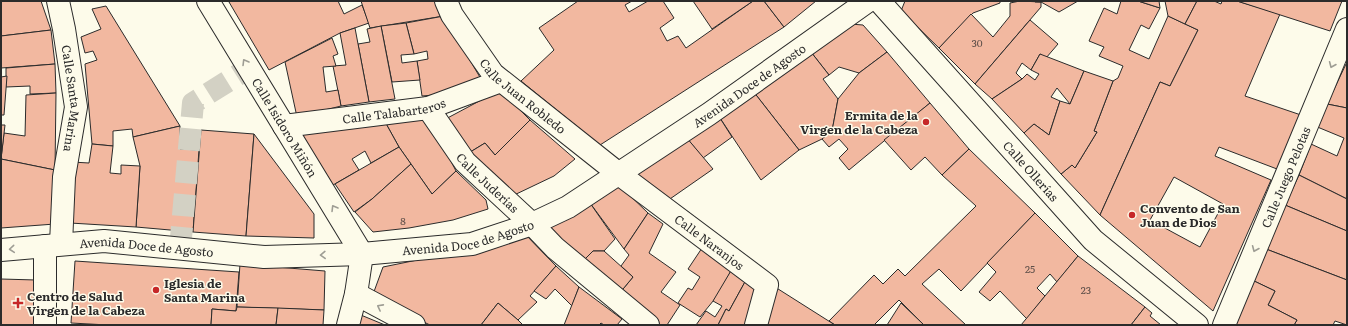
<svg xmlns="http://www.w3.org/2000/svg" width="1348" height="326" viewBox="0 0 1348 326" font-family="Literata,serif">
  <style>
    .building { fill: #f2b8a0; stroke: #2b2b2b; fill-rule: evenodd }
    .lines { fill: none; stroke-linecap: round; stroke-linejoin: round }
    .minor-tunnel { stroke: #d3d1c4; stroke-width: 22; stroke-dasharray: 22 11; stroke-linecap: butt }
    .minor-casing { stroke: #2b2b2b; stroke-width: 24 }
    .minor { stroke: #fdfbea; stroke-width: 22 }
    .oneway { stroke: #9e9d94 }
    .poi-dot { fill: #c62828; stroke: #fdfbea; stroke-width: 1.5 }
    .labels { text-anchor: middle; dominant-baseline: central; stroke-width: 3; stroke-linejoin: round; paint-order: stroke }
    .number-label { font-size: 10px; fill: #5d4e48 }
    .street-label { font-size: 12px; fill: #2b2b2b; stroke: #fdfbea }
    .poi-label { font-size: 12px; font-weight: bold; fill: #2b2b2b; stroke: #fdfbea; text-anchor: start }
  </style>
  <rect width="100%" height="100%" fill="#fdfbea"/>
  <!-- building -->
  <g class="building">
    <path d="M1,1H41L51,30L1,36Z"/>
    <path d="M231,1H338L344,14L362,5L369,23L340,33L269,70L229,2Z"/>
    <path d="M361,1H438L444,16L370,28Z"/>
    <path d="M578,1H632L625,5L629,12L648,1H663L674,18L660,28L667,41L678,36L686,48L753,1H764L784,27L600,145L521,81L554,50L539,28Z"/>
    <path d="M693,1H753L712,29Z"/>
    <path d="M764,1H816L784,27Z"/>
    <path d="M905,1H1000V3L973,13L939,48L901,11Z"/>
    <path d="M1020,1L1041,2V7L975,84L939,48L971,14L993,37L1010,16V3Z"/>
    <path d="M1035,1H1078L1059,12L1041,2H1035Z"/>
    <path d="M1121,1H1138L1160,8L1149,29L1141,25L1129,50L1149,59L1168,16L1198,30L1170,86L1160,82L1100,215L1061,174L1072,165L1075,168L1097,132L1094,131L1113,81L1118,78L1123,66L1099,56L1104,47L1089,41L1104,8L1117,14Z"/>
    <path d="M1138,1H1159L1160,8Z"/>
    <path d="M1165,1H1197L1185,24L1168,16Z"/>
    <path d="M1197,1H1214L1221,4L1222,1H1237L1280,14L1245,96L1301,115L1277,169L1219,147L1215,156L1271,180L1213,311L1100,215L1160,82L1170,86L1198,30L1185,24ZM1174,177L1223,204L1200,247L1150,220Z"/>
    <path d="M1237,1H1342L1330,31Z"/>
    <path d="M106,6L180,126L133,137L132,129L113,131V146L92,144L85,64L97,60L93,51L85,53L81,37L101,29L92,9Z"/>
    <path d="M444,16L481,79L446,94L422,96L417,61L428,59L427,51L414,54L406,23Z"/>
    <path d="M1030,20L1058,44L1046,58L1040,54L1031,70L1022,63L1016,73L1022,79L992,99L975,84Z"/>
    <path d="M406,23L414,54L401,55L402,63L417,61L420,80L392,82L381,26Z"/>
    <path d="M850,24L863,25L887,52L859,73L839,67L829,75L811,52Z"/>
    <path d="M381,26L395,99L369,102L358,44L370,42L367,29Z"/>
    <path d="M355,28L369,102L341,106L333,66L346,65L340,33Z"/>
    <path d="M51,30L55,64L1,68V36Z"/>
    <path d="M332,38L338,54L333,56L336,66L323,67L326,92L338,90L341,106L297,117L285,62Z"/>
    <path d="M811,52L829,75L823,79L838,99L832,131L822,139L799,150L753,91Z"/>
    <path d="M887,52L930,103L849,170L839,158L848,149L839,139L829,147L822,139L832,131L838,99L859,73Z"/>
    <path d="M1040,54L1084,71L1070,104L1057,88L1051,97L1060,101L1049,135L1034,124L1024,133L992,99L1022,79L1027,74L1035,80L1039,74L1031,70Z"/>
    <path d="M55,64L56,93L30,94V86L6,87V68Z"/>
    <path d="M1346,64H1347V108L1327,104Z"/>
    <path d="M1084,71L1113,81L1094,131L1097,132L1075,168L1072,165L1061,174L1024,133L1034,124L1049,135L1060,101L1070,104Z"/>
    <path d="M7,76L4,115H1V77Z"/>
    <path d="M500,90L530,120L495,155L485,143L467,154L440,122Z"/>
    <path d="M753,91L799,150L761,180L718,115Z"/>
    <path d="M56,93L55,170L1,159L4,133L25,136L26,95Z"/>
    <path d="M930,103L969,149L942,175L925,157L911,170L884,140Z"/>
    <path d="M1327,104L1347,108V199L1299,175L1311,144L1337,156L1344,138L1315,126Z"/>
    <path d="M718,115L732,137L703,158L686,137Z"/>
    <path d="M428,116L456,171L432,194L399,147L384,120Z"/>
    <path d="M384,120L399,147L371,163L365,151L352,159L359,170L333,185L302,135L307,128Z"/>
    <path d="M530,120L575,159L554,176L510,197L467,154L485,143L495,155Z"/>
    <path d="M1,125H5L1,159Z"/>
    <path d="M180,126V149L199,150L193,232L136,227L140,166L133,137Z"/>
    <path d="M201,130L254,134L246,236L193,232Z"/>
    <path d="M254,134L314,214V238L246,236Z"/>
    <path d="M686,137L713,169L667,201L638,176L640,170Z"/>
    <path d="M92,144L113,146L110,173L121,174V165L140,166L136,227L70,223L72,162L89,163Z"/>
    <path d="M399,147L411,164L372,199L354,212L335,184Z"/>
    <path d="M969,149L1035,213L961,291L939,269L922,284L966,325H924L899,300L874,325H835L829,321L874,275L883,284L898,269L905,276L976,206L942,175Z"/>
    <path d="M1,159L55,170V224L1,228Z"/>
    <path d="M411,164L432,194L456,171L486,200L488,209L453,220L409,228L373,232L355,212L372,199Z"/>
    <path d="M1299,175L1347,199V231L1285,205Z"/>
    <path d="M619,185L648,213L624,249L590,203Z"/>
    <path d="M590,203L615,239L604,251H593L579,265L544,224Z"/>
    <path d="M1285,205L1347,231V280L1266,249Z"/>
    <path d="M648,213L663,224L649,253L676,272L661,292L680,305L667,325H654L618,295L633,277L621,266L629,255L624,249Z"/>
    <path d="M1035,213L1078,256L1057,282L1050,274L1037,288L1045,296L1027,319L1000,291L990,301L979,292L996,272L987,263Z"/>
    <path d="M524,233L556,266L530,296L537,302L518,320L498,303L481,325H430L372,297L383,267L481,247Z"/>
    <path d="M704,245L732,269L718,295L700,317L678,303L688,288L692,290L700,277L688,269Z"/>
    <path d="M1266,249L1347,280V325L1335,321L1333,325H1294L1297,320L1268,305L1275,291L1252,280Z"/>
    <path d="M593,251H604L633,277L618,295L579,265Z"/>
    <path d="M1078,256L1145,307L1131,325H1021Z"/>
    <path d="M75,261L239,272L236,311L212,309L211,325H108L71,323Z"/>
    <path d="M240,264L325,271L324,310L237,307Z"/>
    <path d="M556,266L579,287L572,306L555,289L546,299L534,291Z"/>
    <path d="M732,269L746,280L729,311L726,309L718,325H696L706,311L715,317L722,306L713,301Z"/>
    <path d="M1,279L36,280L35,325H1Z"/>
    <path d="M746,280L756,285L751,325H718L726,309L729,311Z"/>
    <path d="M1252,280L1275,291L1268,305L1297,320L1294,325H1230Z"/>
    <path d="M579,287L622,319L617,325H604L601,323L599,325H564Z"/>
    <path d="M775,287L835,325H761Z"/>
    <path d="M498,303L518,320L523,325H481Z"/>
    <path d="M901,303L924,325H887Z"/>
    <path d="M237,307L278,308L276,325H211L212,309L236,311Z"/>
    <path d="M1145,307L1152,313L1150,316L1161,325H1131Z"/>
    <path d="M278,308L324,310L323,325H276Z"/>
    <path d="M356,313L385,325H353Z"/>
  </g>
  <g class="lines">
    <!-- minor-tunnel -->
    <path class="minor-tunnel" d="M180,249L193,103L249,68"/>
    <defs>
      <g id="minor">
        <path id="s1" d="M58,1L64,29L76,107L64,177L61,244"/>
        <path id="s2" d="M208,1L362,254"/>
        <path id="s3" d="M446,1L452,15L493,74L619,174L767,285L756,325"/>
        <path id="s4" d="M879,1L1093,240L1197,325"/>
        <path id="s5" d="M428,108L465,162L532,224L555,248L648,325"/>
        <path id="s6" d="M284,126L428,108L501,81"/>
        <path d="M45,246V325"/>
        <path id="s7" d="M1,250L104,241L264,257L362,254L472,244L532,224L568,207L709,114L868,1"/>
        <path d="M362,254L356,294L414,325"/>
        <path d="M348,325L356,294"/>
        <path id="s8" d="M1224,325L1347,29"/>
      </g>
    </defs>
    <!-- minor casing -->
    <use href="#minor" class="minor-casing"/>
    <!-- minor -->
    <use href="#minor" class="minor"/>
  </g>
  <!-- one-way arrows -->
  <defs><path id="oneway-chevron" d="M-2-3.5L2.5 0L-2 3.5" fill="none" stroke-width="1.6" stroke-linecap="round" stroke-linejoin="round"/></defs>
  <g class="oneway">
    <use href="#oneway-chevron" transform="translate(245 62) rotate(-121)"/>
    <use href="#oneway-chevron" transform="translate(1332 65) rotate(113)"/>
    <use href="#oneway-chevron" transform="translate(334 208) rotate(-121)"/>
    <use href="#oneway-chevron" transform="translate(12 249) rotate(175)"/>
    <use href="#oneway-chevron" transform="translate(1255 249) rotate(113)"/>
    <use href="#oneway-chevron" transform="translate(323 255) rotate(178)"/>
    <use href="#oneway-chevron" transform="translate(380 307) rotate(-152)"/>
  </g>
  <!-- markers -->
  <g class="poi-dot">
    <circle cx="926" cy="122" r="4"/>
    <circle cx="1132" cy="215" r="4"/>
    <circle cx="156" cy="290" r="4"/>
    <path d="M16 297h4v4h4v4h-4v4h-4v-4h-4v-4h4z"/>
  </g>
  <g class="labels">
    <!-- number labels -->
    <g class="number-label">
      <text x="977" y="42">30</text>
      <text x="403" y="220">8</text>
      <text x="1030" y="268">25</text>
      <text x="1086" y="289">23</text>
    </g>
    <!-- street labels -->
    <g class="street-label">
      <text stroke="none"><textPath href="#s7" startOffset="794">Avenida Doce de Agosto</textPath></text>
      <text stroke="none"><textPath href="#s3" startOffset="124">Calle Juan Robledo</textPath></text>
      <text stroke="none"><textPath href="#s1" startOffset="99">Calle Santa Marina</textPath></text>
      <text stroke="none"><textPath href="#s6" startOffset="111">Calle Talabarteros</textPath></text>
      <text stroke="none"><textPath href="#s2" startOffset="148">Calle Isidoro Miñón</textPath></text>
      <text stroke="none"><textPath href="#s4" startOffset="228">Calle Ollerías</textPath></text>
      <text stroke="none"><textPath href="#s8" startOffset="160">Calle Juego Pelotas</textPath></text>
      <text stroke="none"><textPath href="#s5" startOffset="96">Calle Juderías</textPath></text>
      <text stroke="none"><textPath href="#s7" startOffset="470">Avenida Doce de Agosto</textPath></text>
      <text stroke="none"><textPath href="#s3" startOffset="361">Calle Naranjos</textPath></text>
      <text stroke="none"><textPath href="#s7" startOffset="146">Avenida Doce de Agosto</textPath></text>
    </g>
    <!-- poi labels -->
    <g class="poi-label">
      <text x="918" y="115" text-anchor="end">Ermita de la<tspan x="918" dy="14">Virgen de la Cabeza</tspan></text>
      <text x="1140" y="208">Convento de San<tspan x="1140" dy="14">Juan de Dios</tspan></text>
      <text x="164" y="283">Iglesia de<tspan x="164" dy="14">Santa Marina</tspan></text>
      <text x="27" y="296">Centro de Salud<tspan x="27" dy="14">Virgen de la Cabeza</tspan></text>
    </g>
  </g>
  <!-- border -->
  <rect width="1348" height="326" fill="none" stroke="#2b2b2b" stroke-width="4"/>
</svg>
